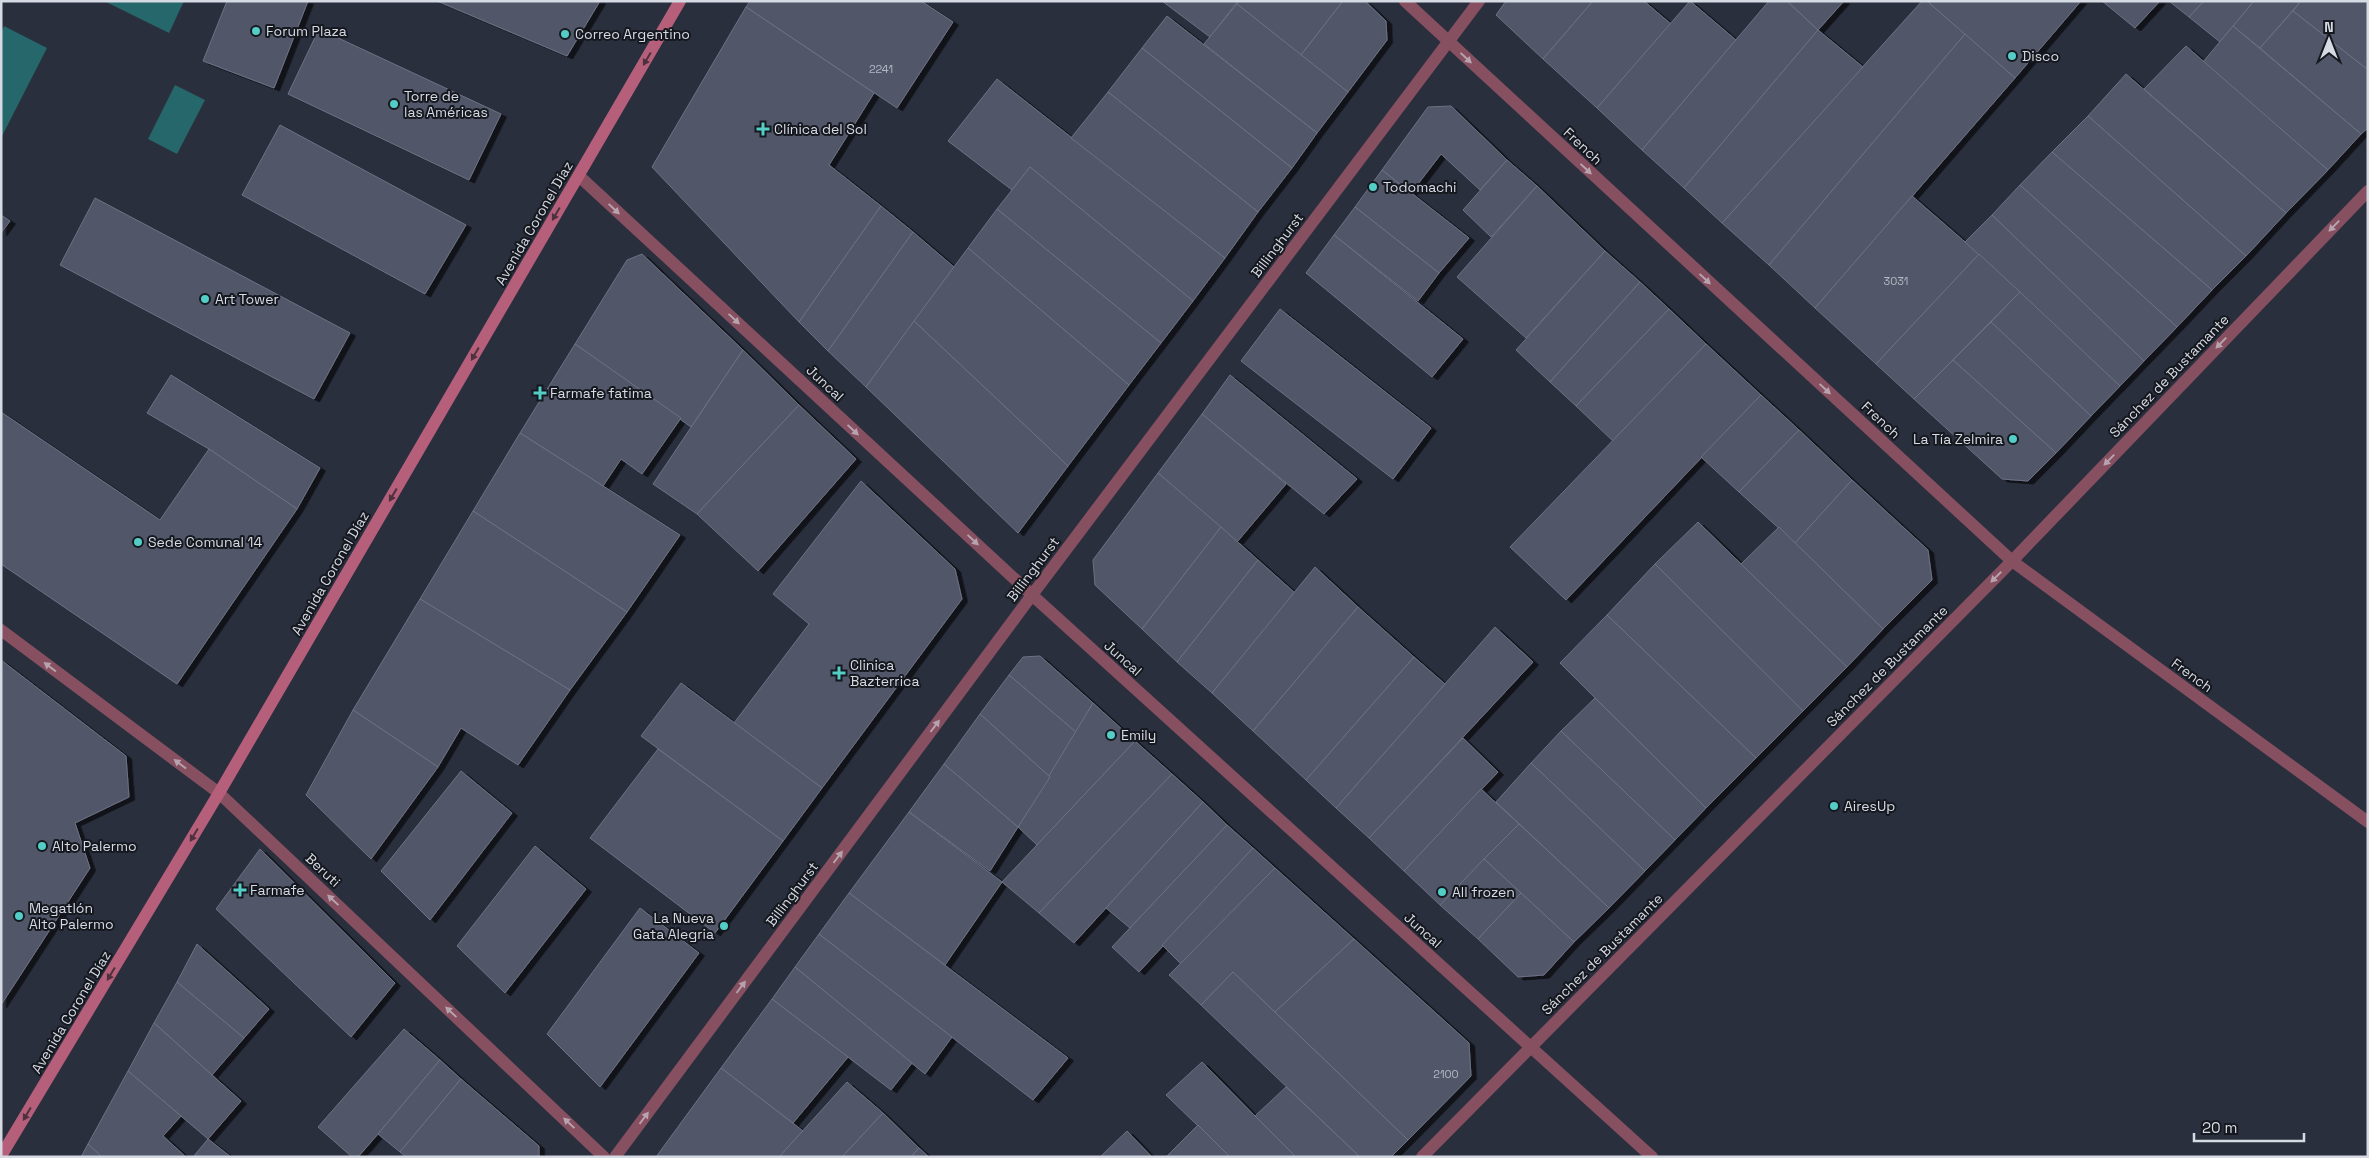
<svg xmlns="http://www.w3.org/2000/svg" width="2369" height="1158" viewBox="0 0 2369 1158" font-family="'Space Grotesk',sans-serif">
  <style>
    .water { fill: #25676a }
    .building { fill: #515667; stroke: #6d7284; filter: url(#shadow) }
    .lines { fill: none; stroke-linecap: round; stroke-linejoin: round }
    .minor { stroke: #875060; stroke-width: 12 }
    .secondary { stroke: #b65f7a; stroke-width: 12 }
    .oneway { fill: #b6a3af }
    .oneway2 { fill: #4d313e }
    .poi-dot { fill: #54cdc6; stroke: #15181e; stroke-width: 2 }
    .labels { text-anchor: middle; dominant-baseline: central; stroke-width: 4; stroke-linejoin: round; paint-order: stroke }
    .number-label { font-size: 11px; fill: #b5b9c4 }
    .poi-label { font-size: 14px; fill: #d6dae3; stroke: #15181e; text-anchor: start }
    .street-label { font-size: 14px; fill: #d6dae3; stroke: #15181e }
  </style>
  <defs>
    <filter id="shadow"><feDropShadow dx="5.5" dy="3" stdDeviation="0" flood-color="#0009"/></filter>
  </defs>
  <rect width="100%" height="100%" fill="#2a2f3e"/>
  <!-- water -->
  <g class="water">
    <path d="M104,1H184L169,33Z"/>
    <path d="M4,26L47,48L1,138V33Z"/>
    <path d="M175,85L205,100L177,154L148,139Z"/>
  </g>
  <!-- building -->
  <g class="building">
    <path d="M227,1H308L274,88L203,61Z"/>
    <path d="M437,1H600L567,56Z"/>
    <path d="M750,1H921L953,22L897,108L746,7Z"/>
    <path d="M1162,1H1238L1210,37Z"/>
    <path d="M1238,1H1343L1301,55L1237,4Z"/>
    <path d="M1343,1H1365L1386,21L1387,40L1348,92L1301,55Z"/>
    <path d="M1506,1H1593L1543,59L1496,15Z"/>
    <path d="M1593,1H1644L1671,24L1597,108L1543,59Z"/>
    <path d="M1690,1L1736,40L1642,150L1597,108Z"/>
    <path d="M1769,1H1787L1818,30L1684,188L1642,150Z"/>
    <path d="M1787,1H1844L1818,30Z"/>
    <path d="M1922,1H1927L1965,34L1769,265L1722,223Z"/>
    <path d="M1927,1H2081L2015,78Z"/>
    <path d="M2102,1H2160L2135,28Z"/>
    <path d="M2169,1H2204L2189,17Z"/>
    <path d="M2204,1H2254L2220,42L2189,17Z"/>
    <path d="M2254,1H2301L2260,48L2233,26Z"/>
    <path d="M2301,1H2368V70L2293,11Z"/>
    <path d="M1237,4L1348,92L1317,133L1204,44Z"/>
    <path d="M746,7L874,93L829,165L881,206L799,322L652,167Z"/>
    <path d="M2293,11L2368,70V128L2361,134L2260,48Z"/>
    <path d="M1167,16L1317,133L1292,168L1142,48Z"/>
    <path d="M2233,26L2361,134L2328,170L2203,62Z"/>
    <path d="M319,29L501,114L469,180L288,94Z"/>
    <path d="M1818,30L1863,67L1722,223L1684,188Z"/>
    <path d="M1965,34L2015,78L1815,308L1769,265Z"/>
    <path d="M2186,46L2328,170L2286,213L2144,89Z"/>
    <path d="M1142,48L1292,168L1258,212L1108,92Z"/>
    <path d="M2126,74L2286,213L2246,256L2088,116Z"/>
    <path d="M997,79L1225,258L1193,301L1030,167L1012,190L948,141Z"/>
    <path d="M1108,92L1258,212L1225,258L1071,138Z"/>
    <path d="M1451,106L1507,160L1480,190L1441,154L1411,193L1382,170L1428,107Z"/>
    <path d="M2088,116L2246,256L2212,290L2052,152Z"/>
    <path d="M280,125L466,225L425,294L242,195Z"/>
    <path d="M2052,152L2212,290L2177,327L2020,185Z"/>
    <path d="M1507,160L1537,186L1491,237L1463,210Z"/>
    <path d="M1030,167L1193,301L1161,343L997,209Z"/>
    <path d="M1382,170L1469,238L1439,273L1355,207Z"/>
    <path d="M2020,185L2177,327L2144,361L1992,215Z"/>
    <path d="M1537,186L1605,251L1526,338L1457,277Z"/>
    <path d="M1912,196L1979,254L1876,364L1815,308Z"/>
    <path d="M95,198L350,333L314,399L60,265Z"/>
    <path d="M881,206L913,232L828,351L799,322Z"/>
    <path d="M1355,207L1439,273L1418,301L1334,235Z"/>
    <path d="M997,209L1161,343L1129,385L968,248Z"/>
    <path d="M1,215L10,221L1,233Z"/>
    <path d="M1992,215L2144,361L2120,386L1965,242Z"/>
    <path d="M913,232L954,267L866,387L828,351Z"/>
    <path d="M1334,235L1463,339L1432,377L1306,273Z"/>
    <path d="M968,248L1129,385L1068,466L914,321Z"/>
    <path d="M1605,251L1640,282L1550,382L1516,350Z"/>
    <path d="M642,254L743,350L691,427L575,344L627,260Z"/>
    <path d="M1979,254L2020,292L1914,399L1876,364Z"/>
    <path d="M1640,282L1669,309L1576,406L1550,382Z"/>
    <path d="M2020,292L2120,386L2091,416L1991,322Z"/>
    <path d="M1280,309L1431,428L1393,479L1241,361Z"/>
    <path d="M1669,309L1706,344L1613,441L1576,406Z"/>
    <path d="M914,321L1068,466L1018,533L866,387Z"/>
    <path d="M1991,322L2091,416L2056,453L1953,360Z"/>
    <path d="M575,344L681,418L642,474L621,459L603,486L520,433Z"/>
    <path d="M1706,344L1761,395L1566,600L1510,547Z"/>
    <path d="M743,350L799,405L697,514L653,484Z"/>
    <path d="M1953,360L2056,453L2028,481L2002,479L1914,399Z"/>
    <path d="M171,375L320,468L297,509L209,449L147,413Z"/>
    <path d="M1230,375L1357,479L1324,514L1202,414Z"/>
    <path d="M1761,395L1799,430L1739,492L1701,457Z"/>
    <path d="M799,405L856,459L758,571L697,514Z"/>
    <path d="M1,412L160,520L209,449L297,509L177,684L1,564Z"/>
    <path d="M1202,414L1286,484L1237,542L1158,473Z"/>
    <path d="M1799,430L1852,480L1795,543L1739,492Z"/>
    <path d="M520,433L680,535L627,612L473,511Z"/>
    <path d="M1158,473L1221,527L1142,629L1095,585L1093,560Z"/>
    <path d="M1852,480L1928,550L1932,580L1883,629L1795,543Z"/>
    <path d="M861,481L955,569L962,599L822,788L734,723L809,624L773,594Z"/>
    <path d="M473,511L627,612L570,690L420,599Z"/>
    <path d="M1698,522L1847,667L1803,711L1655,564Z"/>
    <path d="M1221,527L1258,560L1177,662L1142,629Z"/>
    <path d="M1779,527L1883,629L1847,667L1741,564Z"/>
    <path d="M1258,560L1295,593L1212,693L1177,662Z"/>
    <path d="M1655,564L1803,711L1756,758L1607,615Z"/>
    <path d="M1315,567L1358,607L1253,731L1212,693Z"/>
    <path d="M420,599L570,690L518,765L461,728L438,767L353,710Z"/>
    <path d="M1358,607L1414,657L1306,780L1253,731Z"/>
    <path d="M1607,615L1756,758L1706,808L1560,663Z"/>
    <path d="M1495,627L1533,662L1369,838L1336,808Z"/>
    <path d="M1040,656L1093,703L1077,733L1009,675L1023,657Z"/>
    <path d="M1414,657L1445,684L1336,808L1306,780Z"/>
    <path d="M1,660L126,756L129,797L75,823L90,868L1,1005Z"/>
    <path d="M1009,675L1077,733L1050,777L980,714Z"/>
    <path d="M681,683L822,788L783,841L641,736Z"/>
    <path d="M1595,698L1706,808L1675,840L1561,731Z"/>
    <path d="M1093,703L1135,741L1037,845L1018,827Z"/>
    <path d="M353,710L438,767L371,859L306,795Z"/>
    <path d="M980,714L1050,777L1018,827L944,764Z"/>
    <path d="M1561,731L1675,840L1645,871L1531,763Z"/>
    <path d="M1463,738L1498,772L1404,871L1369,838Z"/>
    <path d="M1135,741L1172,774L1039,913L1002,882Z"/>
    <path d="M658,749L783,841L715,933L590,838Z"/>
    <path d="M1531,763L1645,871L1609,908L1496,802Z"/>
    <path d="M944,764L1018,827L990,871L909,812Z"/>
    <path d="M461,771L512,813L430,920L381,871Z"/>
    <path d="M1172,774L1203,802L1074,943L1039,913Z"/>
    <path d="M1481,789L1519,824L1440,905L1404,871Z"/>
    <path d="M1203,802L1227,825L1130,928L1106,908Z"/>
    <path d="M909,812L1002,882L945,965L849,893Z"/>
    <path d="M1519,824L1609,908L1574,942L1484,859Z"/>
    <path d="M1227,825L1253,848L1139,972L1112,947Z"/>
    <path d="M535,846L586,889L505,993L457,946Z"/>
    <path d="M1253,848L1275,868L1181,964L1162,945Z"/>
    <path d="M260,849L395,983L351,1037L216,909Z"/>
    <path d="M1484,859L1521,893L1478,939L1440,905Z"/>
    <path d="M1275,868L1354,939L1275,1012L1233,972L1201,1005L1169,975Z"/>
    <path d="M849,893L1068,1058L1033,1100L819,934Z"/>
    <path d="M1521,893L1574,942L1544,975L1518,977L1478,939Z"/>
    <path d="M640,908L699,953L600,1087L547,1034Z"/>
    <path d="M819,934L952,1037L925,1074L795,967Z"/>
    <path d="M1354,939L1469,1043L1471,1076L1408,1140L1275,1012Z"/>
    <path d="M197,944L269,1009L244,1038L177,982Z"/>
    <path d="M795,967L912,1063L891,1090L772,999Z"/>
    <path d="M1233,972L1408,1140L1391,1157H1360L1201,1005Z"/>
    <path d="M177,982L244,1038L212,1075L154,1023Z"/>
    <path d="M772,999L848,1057L793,1123L721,1068Z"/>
    <path d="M154,1023L241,1101L208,1139L128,1071Z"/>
    <path d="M404,1029L440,1060L378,1134L358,1157H352L318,1127Z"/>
    <path d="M440,1060L461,1079L400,1152L378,1134Z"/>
    <path d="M1202,1062L1255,1116L1296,1157H1230L1166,1095Z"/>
    <path d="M721,1068L803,1131L779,1157H656Z"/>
    <path d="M128,1071L181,1116L163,1136L186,1157H102L88,1144Z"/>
    <path d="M461,1079L539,1146V1157H406L400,1152Z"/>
    <path d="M847,1082L883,1113L842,1157H779Z"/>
    <path d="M1286,1087L1360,1157H1296L1255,1116Z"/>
    <path d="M883,1113L919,1148L911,1157H842Z"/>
    <path d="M1198,1125L1230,1157H1166Z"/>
    <path d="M1127,1131L1152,1157H1100Z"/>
    <path d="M208,1139L231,1157H193Z"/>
    <path d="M88,1144L102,1157H81Z"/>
    <path d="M919,1148L929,1157H911Z"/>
  </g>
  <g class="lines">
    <!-- minor -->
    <g class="minor">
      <path d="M1405,1L2012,561L2368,822"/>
      <path d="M579,176L1032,595L1652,1157"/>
      <path d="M1,630L219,793L604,1157"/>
      <path d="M615,1157L1032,595L1479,1"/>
      <path d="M1422,1157L2012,561L2368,191"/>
    </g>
    <!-- secondary -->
    <path class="secondary" d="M1,1156L219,793L680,1"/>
  </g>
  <!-- one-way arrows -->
  <defs><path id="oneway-solid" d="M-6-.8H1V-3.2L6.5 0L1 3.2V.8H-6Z" transform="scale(1.25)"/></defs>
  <g class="oneway">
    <use href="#oneway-solid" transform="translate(1466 58) rotate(43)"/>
    <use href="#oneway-solid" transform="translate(1586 169) rotate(43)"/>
    <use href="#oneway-solid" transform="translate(614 209) rotate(43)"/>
    <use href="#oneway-solid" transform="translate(2334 226) rotate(134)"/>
    <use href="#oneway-solid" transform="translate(1705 279) rotate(43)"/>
    <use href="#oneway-solid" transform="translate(734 319) rotate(43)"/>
    <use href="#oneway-solid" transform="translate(2221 343) rotate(134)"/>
    <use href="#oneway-solid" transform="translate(1825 389) rotate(43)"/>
    <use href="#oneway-solid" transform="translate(853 430) rotate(43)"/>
    <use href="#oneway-solid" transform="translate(2109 460) rotate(134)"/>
    <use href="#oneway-solid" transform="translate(973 540) rotate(43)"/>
    <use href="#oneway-solid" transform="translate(1996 577) rotate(135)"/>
    <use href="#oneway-solid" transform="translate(50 667) rotate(-143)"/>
    <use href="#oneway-solid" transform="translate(935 726) rotate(-53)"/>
    <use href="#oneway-solid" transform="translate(180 764) rotate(-143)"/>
    <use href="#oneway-solid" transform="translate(838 857) rotate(-53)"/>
    <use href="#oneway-solid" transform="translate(333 900) rotate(-137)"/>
    <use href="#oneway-solid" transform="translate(741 987) rotate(-53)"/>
    <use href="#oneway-solid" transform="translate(451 1012) rotate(-137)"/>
    <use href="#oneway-solid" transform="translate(644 1118) rotate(-53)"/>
    <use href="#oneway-solid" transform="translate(569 1123) rotate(-137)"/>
  </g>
  <g class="oneway2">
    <use href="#oneway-solid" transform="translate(647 59) rotate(120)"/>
    <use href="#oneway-solid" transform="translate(556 214) rotate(120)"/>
    <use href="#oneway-solid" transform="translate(475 354) rotate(120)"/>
    <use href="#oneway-solid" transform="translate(393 495) rotate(120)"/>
    <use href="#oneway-solid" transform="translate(194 835) rotate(121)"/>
    <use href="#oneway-solid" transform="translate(111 974) rotate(121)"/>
    <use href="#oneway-solid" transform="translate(27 1114) rotate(121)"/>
  </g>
  <!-- markers -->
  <g class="poi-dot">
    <circle cx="256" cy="31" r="5"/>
    <circle cx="565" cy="34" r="5"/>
    <circle cx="2012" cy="56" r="5"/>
    <circle cx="394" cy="104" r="5"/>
    <path d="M760.5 121.5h5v5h5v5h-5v5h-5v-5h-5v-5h5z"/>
    <circle cx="1373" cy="187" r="5"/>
    <circle cx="205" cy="299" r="5"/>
    <path d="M537.5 385.5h5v5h5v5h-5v5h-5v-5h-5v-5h5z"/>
    <circle cx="2013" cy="439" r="5"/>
    <circle cx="138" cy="542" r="5"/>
    <path d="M836.5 665.5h5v5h5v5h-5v5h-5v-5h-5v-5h5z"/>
    <circle cx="1111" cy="735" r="5"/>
    <circle cx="1834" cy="806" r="5"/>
    <circle cx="42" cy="846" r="5"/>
    <path d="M237.5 882.5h5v5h5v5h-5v5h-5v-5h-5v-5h5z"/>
    <circle cx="1442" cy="892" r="5"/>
    <circle cx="19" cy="916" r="5"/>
    <circle cx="724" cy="926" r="5"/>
  </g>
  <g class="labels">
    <!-- number labels -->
    <g class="number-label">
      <text x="881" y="69">2241</text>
      <text x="1896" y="281">3031</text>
      <text x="1446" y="1074">2100</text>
    </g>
    <!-- poi labels -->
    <g class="poi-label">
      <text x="266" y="31">Forum Plaza</text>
      <text x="575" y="34">Correo Argentino</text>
      <text x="2022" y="56">Disco</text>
      <text x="404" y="96">Torre de<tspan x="404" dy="16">las Américas</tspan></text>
      <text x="774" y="129">Clínica del Sol</text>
      <text x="1383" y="187">Todomachi</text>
      <text x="215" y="299">Art Tower</text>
      <text x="550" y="393">Farmafe fatima</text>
      <text x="2003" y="439" text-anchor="end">La Tía Zelmira</text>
      <text x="148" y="542">Sede Comunal 14</text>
      <text x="850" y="665">Clinica<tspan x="850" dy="16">Bazterrica</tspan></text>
      <text x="1121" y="735">Emily</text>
      <text x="1844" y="806">AiresUp</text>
      <text x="52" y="846">Alto Palermo</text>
      <text x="250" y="890">Farmafe</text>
      <text x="1452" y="892">All frozen</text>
      <text x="29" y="908">Megatlón<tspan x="29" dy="16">Alto Palermo</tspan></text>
      <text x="714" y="918" text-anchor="end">La Nueva<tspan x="714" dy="16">Gata Alegria</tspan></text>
    </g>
    <!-- street labels -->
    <g class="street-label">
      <text transform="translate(1583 146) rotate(43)">French</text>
      <text transform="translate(534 223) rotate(-60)">Avenida Coronel Díaz</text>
      <text transform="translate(1277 245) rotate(-53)">Billinghurst</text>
      <text transform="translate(2169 376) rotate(-46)">Sánchez de Bustamante</text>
      <text transform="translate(825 383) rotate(43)">Juncal</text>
      <text transform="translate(1881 420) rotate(43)">French</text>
      <text transform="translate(1033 569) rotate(-53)">Billinghurst</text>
      <text transform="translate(330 573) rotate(-60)">Avenida Coronel Díaz</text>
      <text transform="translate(1123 658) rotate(42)">Juncal</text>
      <text transform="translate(1887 666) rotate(-45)">Sánchez de Bustamante</text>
      <text transform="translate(2192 675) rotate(36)">French</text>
      <text transform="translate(323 870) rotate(43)">Beruti</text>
      <text transform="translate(792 894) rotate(-53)">Billinghurst</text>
      <text transform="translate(1423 930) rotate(42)">Juncal</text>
      <text transform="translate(1602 954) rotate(-45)">Sánchez de Bustamante</text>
      <text transform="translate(71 1012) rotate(-59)">Avenida Coronel Díaz</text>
    </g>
  </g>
  <!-- border -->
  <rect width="2369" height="1158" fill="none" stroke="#d6dae3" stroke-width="5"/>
  <!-- north arrow -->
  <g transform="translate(2329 40)" stroke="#15181e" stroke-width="4" paint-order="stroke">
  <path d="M0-4L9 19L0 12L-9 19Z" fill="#d6dae3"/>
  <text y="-8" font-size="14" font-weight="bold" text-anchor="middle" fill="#d6dae3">N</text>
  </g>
  <!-- scale -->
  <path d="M2194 1133v8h110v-8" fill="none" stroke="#d6dae3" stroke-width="2.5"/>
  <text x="2202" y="1133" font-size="15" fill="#d6dae3" stroke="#15181e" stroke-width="4" paint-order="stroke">20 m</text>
</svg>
